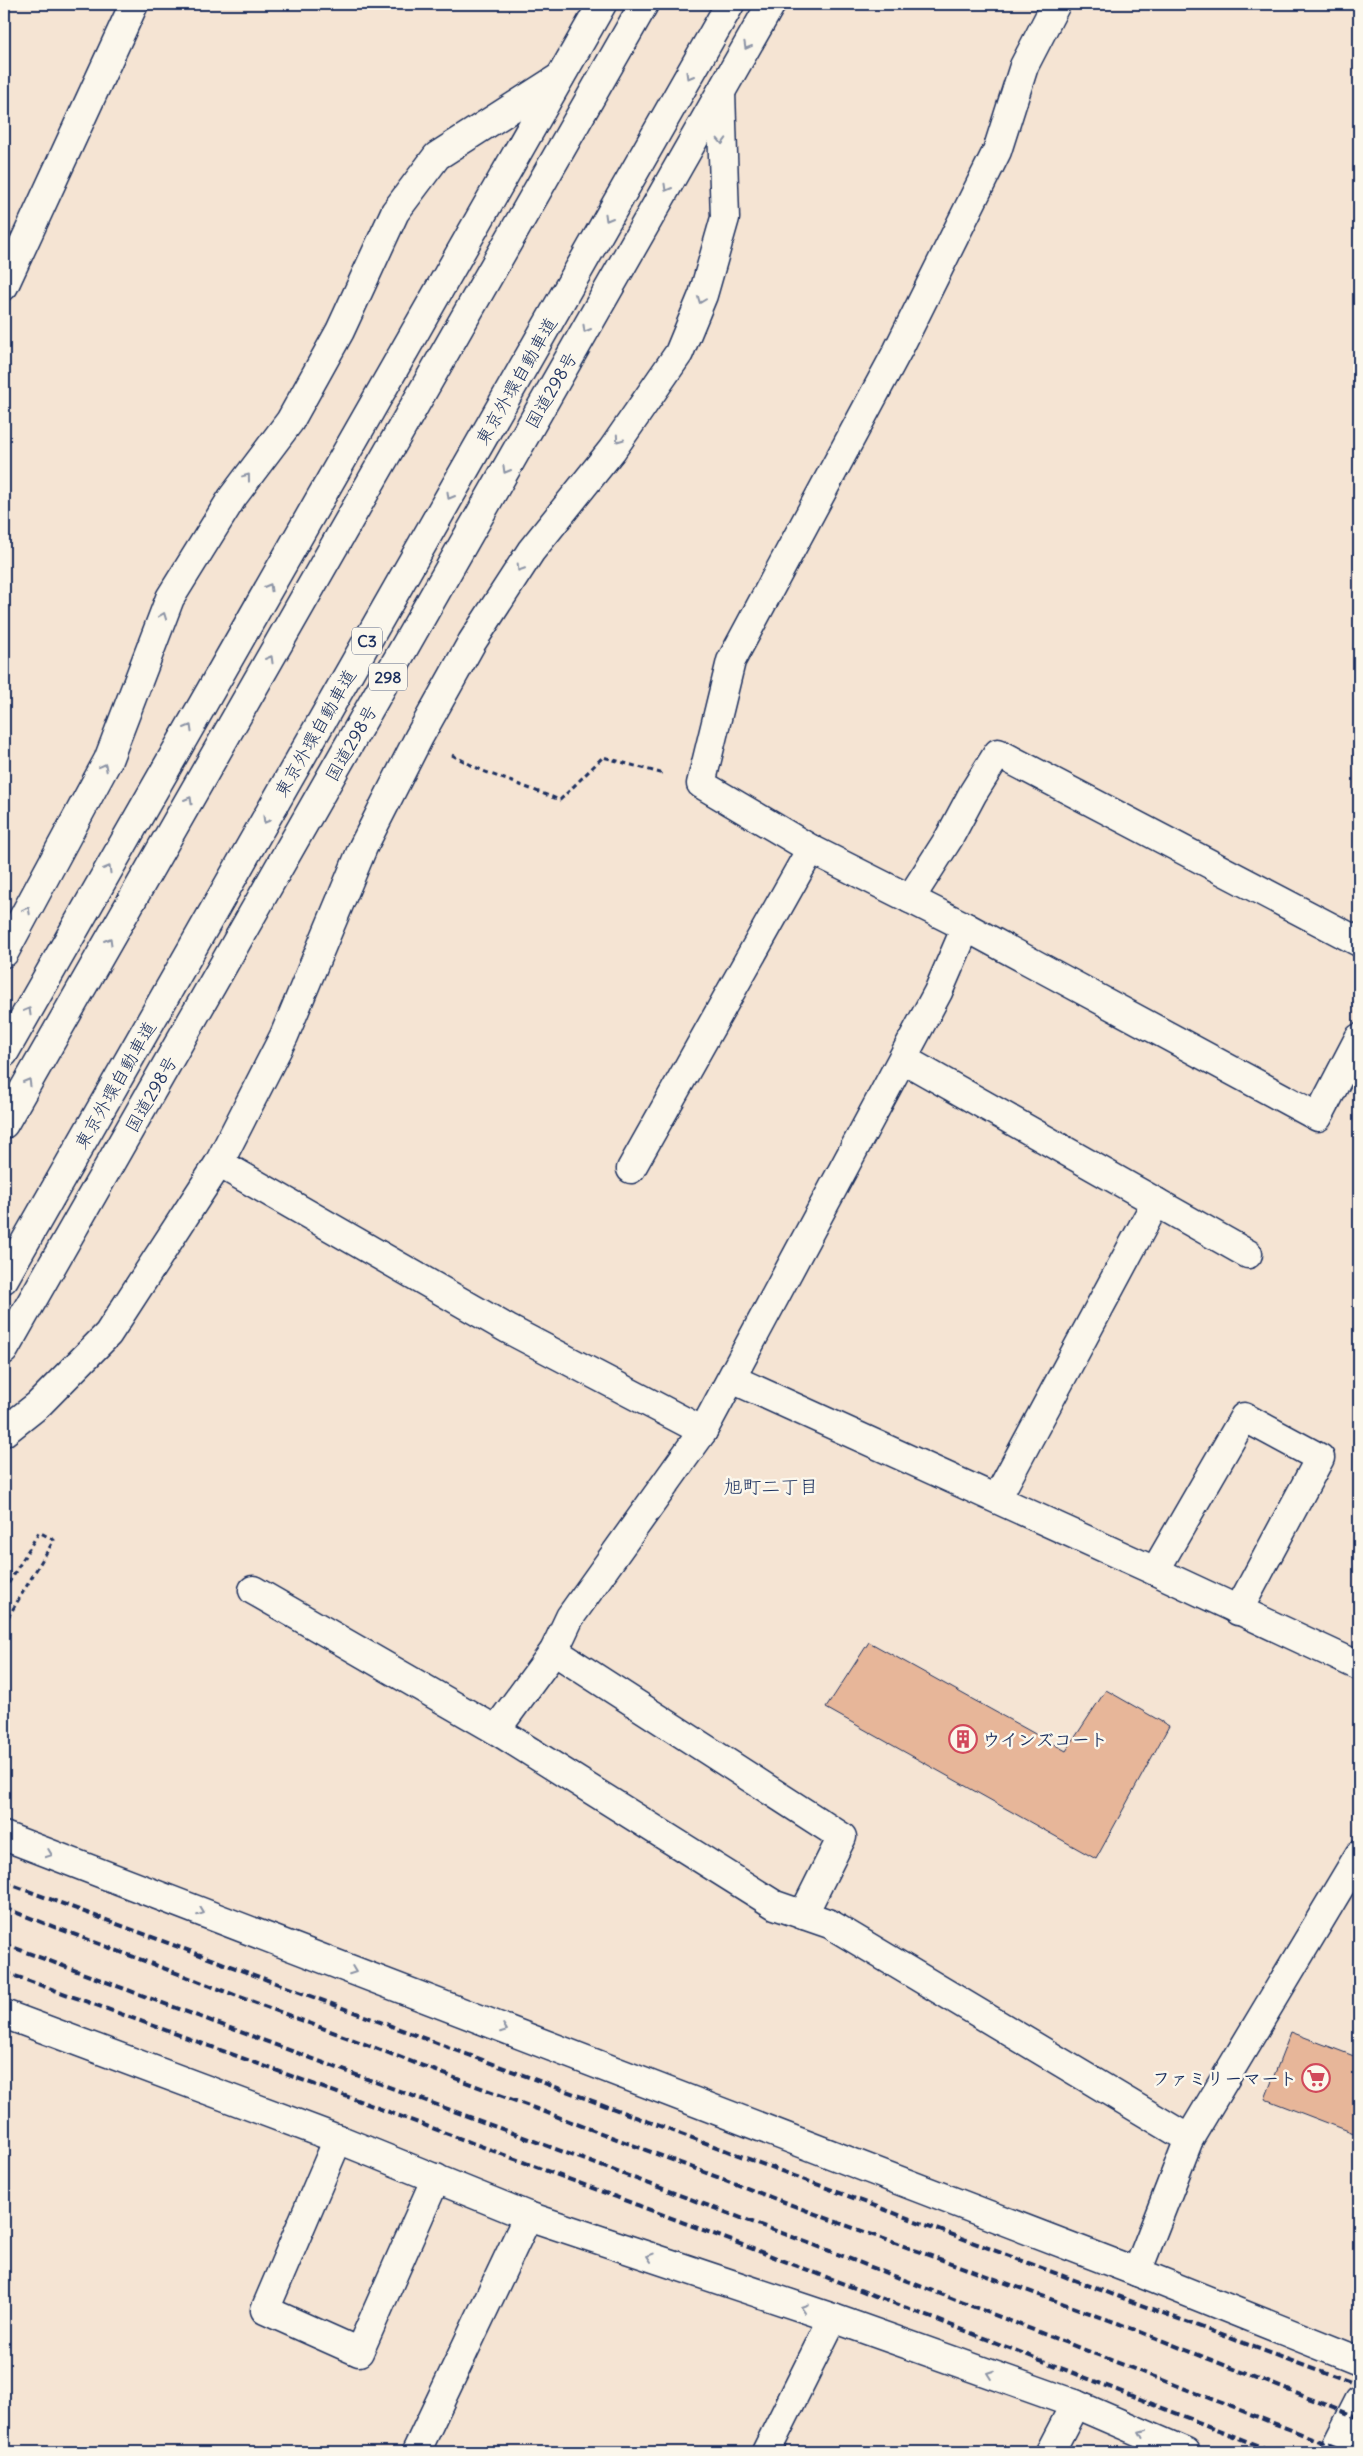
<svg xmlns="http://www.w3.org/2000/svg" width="1363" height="2456" viewBox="0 0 1363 2456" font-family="Delius,'Klee One',sans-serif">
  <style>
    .building { fill: #e7b699; stroke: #1b2f5e }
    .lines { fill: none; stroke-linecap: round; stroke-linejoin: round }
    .minor-casing { stroke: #1b2f5e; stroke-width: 31 }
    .highway-casing { stroke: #1b2f5e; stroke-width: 31 }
    .path { stroke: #1b2f5e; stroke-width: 3; stroke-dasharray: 5 4; stroke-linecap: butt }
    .minor { stroke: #fbf7ec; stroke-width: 28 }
    .highway { stroke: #fbf7ec; stroke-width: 28 }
    .rail { stroke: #1b2f5e; stroke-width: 4; stroke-dasharray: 8 4; stroke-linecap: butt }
    .oneway { stroke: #8b93a5 }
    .labels { text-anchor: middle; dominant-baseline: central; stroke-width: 5; stroke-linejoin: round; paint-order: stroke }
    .shield { fill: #fbf7ec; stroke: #5e6b89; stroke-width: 1 }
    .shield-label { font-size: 16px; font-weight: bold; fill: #1b2f5e }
    .street-label { font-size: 18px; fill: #1b2f5e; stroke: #fbf7ec }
    .poi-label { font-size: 18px; font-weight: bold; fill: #1b2f5e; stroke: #fbf7ec; text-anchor: start }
    .neighbourhood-label { font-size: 19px; fill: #1b2f5e; stroke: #fbf7ec }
  </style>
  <rect width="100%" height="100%" fill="#f5e4d3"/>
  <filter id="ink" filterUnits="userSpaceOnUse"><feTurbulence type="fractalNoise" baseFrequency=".02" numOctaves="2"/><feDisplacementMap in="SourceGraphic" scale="10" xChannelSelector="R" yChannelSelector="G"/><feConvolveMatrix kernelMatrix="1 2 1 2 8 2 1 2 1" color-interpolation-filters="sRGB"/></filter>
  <g filter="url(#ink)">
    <!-- building -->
    <g class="building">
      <path d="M869,1642L1066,1751L1106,1690L1169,1726L1096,1859L826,1708Z"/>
      <path d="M1291,2032L1359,2058V2135L1265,2099Z"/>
    </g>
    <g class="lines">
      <defs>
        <g id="minor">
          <path d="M1056,4L1024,66L997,151L898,350L731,661L701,784L811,849L966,927L1318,1117L1359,1038"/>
          <path d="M4,286L134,4"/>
          <path d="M910,899L949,838L973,793L998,753L1359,942"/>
          <path d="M966,927L938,992L703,1431L570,1617L554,1651L496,1730L775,1905L830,1924L1189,2139"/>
          <path d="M4,953L108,760L170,598L232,498L290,421L340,331L395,212L437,156L560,77"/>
          <path d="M903,1059L1248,1254"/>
          <path d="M219,1163L508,1329L703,1431"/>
          <path d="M631,1169L811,849"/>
          <path d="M732,1379L1155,1571L1359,1666"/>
          <path d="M997,1498L1156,1202"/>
          <path d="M1155,1571L1244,1417L1320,1458L1238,1611"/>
          <path d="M253,1590L496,1730"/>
          <path d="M554,1651L842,1837L803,1915"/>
          <path d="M4,1836L1137,2272L1359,2361"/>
          <path d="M4,2014L338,2139L528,2216L833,2318L1075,2404L1186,2452"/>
          <path d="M338,2139L265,2310L359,2352L436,2178"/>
          <path d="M1137,2272L1189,2139L1359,1855"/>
          <path d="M416,2452L528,2216"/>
          <path d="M766,2452L833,2318"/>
          <path d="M1050,2452L1075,2404"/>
          <path d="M1333,2452L1359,2401"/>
        </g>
        <g id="highway">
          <path d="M4,1053L602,4"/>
          <path d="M4,1124L644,4"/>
          <path d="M4,1279L730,4"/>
          <path d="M4,1350L771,4"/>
          <path d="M4,1432L38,1405L108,1334L219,1163L284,1036L363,847L419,737L472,642L531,551L612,450L679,353L703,295L725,218L721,92"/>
        </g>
      </defs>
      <!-- minor casing -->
      <use href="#minor" class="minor-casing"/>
      <!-- highway casing -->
      <use href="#highway" class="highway-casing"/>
      <!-- path -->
      <g class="path">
        <path d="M452,755L483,771L560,800L603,757L664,774"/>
        <path d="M4,1591L39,1532L54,1540L4,1624"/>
      </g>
      <!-- minor -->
      <use href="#minor" class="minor"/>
      <!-- highway -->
      <use href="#highway" class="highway"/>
      <!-- rail -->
      <g class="rail">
        <path d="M4,1882L1359,2386"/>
        <path d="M4,1908L834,2221L1120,2324L1359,2418"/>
        <path d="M4,1944L822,2248L1348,2452"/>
        <path d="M4,1972C430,2124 853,2285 1274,2452"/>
      </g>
    </g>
    <!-- one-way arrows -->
    <defs><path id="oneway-chevron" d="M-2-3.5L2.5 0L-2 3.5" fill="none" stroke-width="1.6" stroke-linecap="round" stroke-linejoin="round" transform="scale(1.25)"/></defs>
    <g class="oneway">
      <use href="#oneway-chevron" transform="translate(747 46) rotate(119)"/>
      <use href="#oneway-chevron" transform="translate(689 76) rotate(120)"/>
      <use href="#oneway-chevron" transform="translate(722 141) rotate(88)"/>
      <use href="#oneway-chevron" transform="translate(667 188) rotate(120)"/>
      <use href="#oneway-chevron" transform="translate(608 218) rotate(120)"/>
      <use href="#oneway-chevron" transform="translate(701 300) rotate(111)"/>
      <use href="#oneway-chevron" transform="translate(586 329) rotate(120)"/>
      <use href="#oneway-chevron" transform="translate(619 439) rotate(125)"/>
      <use href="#oneway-chevron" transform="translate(506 470) rotate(120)"/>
      <use href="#oneway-chevron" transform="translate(247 477) rotate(-53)"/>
      <use href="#oneway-chevron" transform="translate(450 496) rotate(120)"/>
      <use href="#oneway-chevron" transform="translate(520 568) rotate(123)"/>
      <use href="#oneway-chevron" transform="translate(269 587) rotate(-60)"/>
      <use href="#oneway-chevron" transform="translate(163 616) rotate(-69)"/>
      <use href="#oneway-chevron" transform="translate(270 659) rotate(-60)"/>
      <use href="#oneway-chevron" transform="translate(189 728) rotate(-60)"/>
      <use href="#oneway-chevron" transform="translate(104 767) rotate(-62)"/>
      <use href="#oneway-chevron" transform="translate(189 800) rotate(-60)"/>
      <use href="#oneway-chevron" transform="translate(266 820) rotate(120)"/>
      <use href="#oneway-chevron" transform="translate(108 869) rotate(-60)"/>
      <use href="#oneway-chevron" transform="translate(27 910) rotate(-62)"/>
      <use href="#oneway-chevron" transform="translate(109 941) rotate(-60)"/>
      <use href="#oneway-chevron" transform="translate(28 1011) rotate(-60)"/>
      <use href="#oneway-chevron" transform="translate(28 1082) rotate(-60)"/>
      <use href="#oneway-chevron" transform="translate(49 1854) rotate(21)"/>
      <use href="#oneway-chevron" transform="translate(201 1912) rotate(21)"/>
      <use href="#oneway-chevron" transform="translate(353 1971) rotate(21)"/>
      <use href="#oneway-chevron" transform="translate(504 2029) rotate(21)"/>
      <use href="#oneway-chevron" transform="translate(650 2257) rotate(-162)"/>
      <use href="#oneway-chevron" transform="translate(804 2308) rotate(-162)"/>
      <use href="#oneway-chevron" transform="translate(990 2374) rotate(-160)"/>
      <use href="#oneway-chevron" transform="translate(1142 2433) rotate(-156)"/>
    </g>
  </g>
  <!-- icons -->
  <defs>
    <symbol id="building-ring" viewBox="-11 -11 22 22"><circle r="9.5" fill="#fbf7ec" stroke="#d1495b" stroke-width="1.5"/><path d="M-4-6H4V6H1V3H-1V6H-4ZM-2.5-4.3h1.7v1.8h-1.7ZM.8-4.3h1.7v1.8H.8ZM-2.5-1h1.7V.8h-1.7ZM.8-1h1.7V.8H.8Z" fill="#d1495b"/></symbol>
    <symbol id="supermarket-ring" viewBox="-11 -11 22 22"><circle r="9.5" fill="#fbf7ec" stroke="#d1495b" stroke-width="1.5"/><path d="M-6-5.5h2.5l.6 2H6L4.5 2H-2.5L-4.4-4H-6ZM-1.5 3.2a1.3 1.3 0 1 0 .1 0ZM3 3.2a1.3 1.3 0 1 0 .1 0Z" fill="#d1495b"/></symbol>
  </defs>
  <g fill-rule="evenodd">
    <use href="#building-ring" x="947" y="1723" width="32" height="32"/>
    <use href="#supermarket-ring" x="1300" y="2062" width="32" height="32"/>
  </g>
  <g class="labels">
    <!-- shield labels -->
    <g class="shield">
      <rect x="352" y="627.5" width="30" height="27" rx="4"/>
      <rect x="369" y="663.5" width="38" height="27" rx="4"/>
    </g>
    <g class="shield-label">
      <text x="367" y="641">C3</text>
      <text x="388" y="677">298</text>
    </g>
    <!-- street labels -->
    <g class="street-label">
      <text transform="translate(516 381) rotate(-60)">東京外環自動車道</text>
      <text transform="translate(551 390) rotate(-60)">国道298号</text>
      <text transform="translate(315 733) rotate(-60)">東京外環自動車道</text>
      <text transform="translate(351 743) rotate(-60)">国道298号</text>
      <text transform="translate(115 1085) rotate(-60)">東京外環自動車道</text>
      <text transform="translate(151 1094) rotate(-60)">国道298号</text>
    </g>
    <!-- poi labels -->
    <g class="poi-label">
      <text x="982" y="1739">ウインズコート</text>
      <text x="1297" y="2078" text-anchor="end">ファミリーマート</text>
    </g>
    <!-- neighbourhood labels -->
    <g class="neighbourhood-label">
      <text x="771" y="1486">旭町二丁目</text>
    </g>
  </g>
  <!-- margin -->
  <rect width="1363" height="2456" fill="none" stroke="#fbf7ec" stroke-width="20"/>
  <rect x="10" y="10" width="1343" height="2436" fill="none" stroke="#1b2f5e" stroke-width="2" filter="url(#ink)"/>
</svg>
